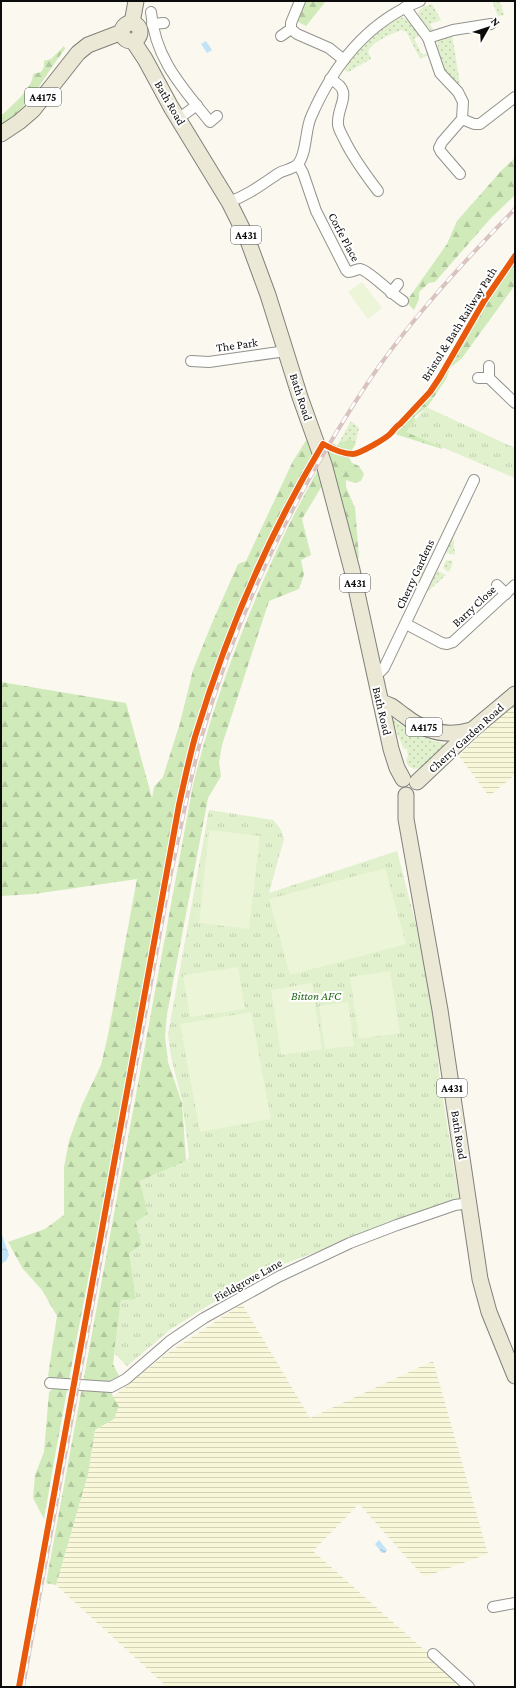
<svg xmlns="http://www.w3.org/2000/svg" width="516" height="1688" viewBox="0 0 516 1688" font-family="'Crimson Pro',serif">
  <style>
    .farmland { fill: url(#farmland-rules) }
    .grass { fill: url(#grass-dots) }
    .forest { fill: url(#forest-firs) }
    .park { fill: url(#park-tufts) }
    .pitch { fill: #ecf5d7 }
    .water { fill: url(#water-ripples) }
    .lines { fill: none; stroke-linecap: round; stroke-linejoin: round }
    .minor-casing { stroke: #93928e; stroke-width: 12 }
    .primary-casing { stroke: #80807c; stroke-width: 17 }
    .minor { stroke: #fefefd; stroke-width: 10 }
    .primary { stroke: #ece8d6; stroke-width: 15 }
    .rail-casing { stroke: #d8c3c1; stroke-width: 4 }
    .rail { stroke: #fff; stroke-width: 2.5; stroke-dasharray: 8; stroke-linecap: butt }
    .cycleway-casing { stroke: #fff; stroke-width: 8 }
    .cycleway { stroke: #e8590c; stroke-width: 6 }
    .labels { text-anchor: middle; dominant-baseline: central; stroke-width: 4; stroke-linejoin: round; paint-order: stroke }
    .shield { fill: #fff; stroke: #555; stroke-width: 1 }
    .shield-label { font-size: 11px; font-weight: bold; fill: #0c0c0c }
    .street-label { font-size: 12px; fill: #0c0c0c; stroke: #fff }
    .park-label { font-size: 12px; font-style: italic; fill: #246818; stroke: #fff }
  </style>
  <defs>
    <pattern id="farmland-rules" width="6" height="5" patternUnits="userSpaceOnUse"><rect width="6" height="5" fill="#f8f7da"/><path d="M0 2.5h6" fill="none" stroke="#d3d3ba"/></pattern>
    <pattern id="grass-dots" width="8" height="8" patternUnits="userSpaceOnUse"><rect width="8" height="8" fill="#e1f1cd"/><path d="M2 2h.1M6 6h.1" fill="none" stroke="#c0cdaf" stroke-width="1.8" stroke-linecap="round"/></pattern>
    <pattern id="forest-firs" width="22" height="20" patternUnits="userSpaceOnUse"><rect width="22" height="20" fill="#d0eaba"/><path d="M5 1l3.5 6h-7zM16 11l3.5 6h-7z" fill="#b1c89f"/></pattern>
    <pattern id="park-tufts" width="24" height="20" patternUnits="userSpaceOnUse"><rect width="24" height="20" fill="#e1f1cd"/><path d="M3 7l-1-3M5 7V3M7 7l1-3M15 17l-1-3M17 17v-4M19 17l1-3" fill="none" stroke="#c0cdaf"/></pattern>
    <pattern id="water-ripples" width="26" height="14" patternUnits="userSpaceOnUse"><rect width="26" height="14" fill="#c2e2f7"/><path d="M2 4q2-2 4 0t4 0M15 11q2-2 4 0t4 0" fill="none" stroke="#a6c1d3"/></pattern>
  </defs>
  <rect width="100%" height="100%" fill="#faf8ef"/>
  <!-- farmland -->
  <g class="farmland">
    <path d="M515,704V775L489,796L459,756L492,723Z"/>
    <path d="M242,1304L310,1418L433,1361L488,1554L424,1577L359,1504L313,1551L466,1687H167L56,1585L88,1474L95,1430L114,1419L113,1397L165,1355Z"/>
  </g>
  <!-- grass -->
  <g class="grass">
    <path d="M492,1H500L504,15L498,16Z"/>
    <path d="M432,4L441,20L430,24L434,31H431L419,16L418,12L423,7Z"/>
    <path d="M399,17C410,18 414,27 420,36L414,38L422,55L428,53L429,55L420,59L406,31H403L401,30C390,35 375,40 368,51L371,59L348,72L344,70C358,50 377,27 399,17Z"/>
    <path d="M452,34L460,84C445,78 436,56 438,41L442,37Z"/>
    <path d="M351,421L359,428L355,446L350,451L337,446Z"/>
    <path d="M452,537H453L455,555L445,552Z"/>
    <path d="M425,549L432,552L427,560L421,562V555Z"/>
    <path d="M446,560L453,561L451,568L448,572L443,568Z"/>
    <path d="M420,565L427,566L419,585Z"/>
    <path d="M438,571L446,575L427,592L426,591L435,574Z"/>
    <path d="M392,718C409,731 425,740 446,744L421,768L414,769L408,766L406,761L408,756L407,749H404L391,719Z"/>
  </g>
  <!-- forest -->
  <g class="forest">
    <path d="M303,1H326L306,26L295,20Z"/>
    <path d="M64,46L65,49C43,77 32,106 1,125V116C11,106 33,89 33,74L41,72L44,67V61L51,59Z"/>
    <path d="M515,158V195L490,219L435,282L429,283L419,292V299L414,310L406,302L447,244L457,221L502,170Z"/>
    <path d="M515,259V285L462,358L450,368L446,379L428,406L414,417L416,421L442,446V449L395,434L396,429L402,425L422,404L442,377L485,301Z"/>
    <path d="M309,436L314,451C264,541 220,637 193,737C165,839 153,945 133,1048C103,1205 71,1361 44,1519L33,1498L35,1475L44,1452L49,1392L55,1387V1381L48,1376L57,1316L42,1290L23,1269L8,1242L45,1229L64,1215V1167L69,1141L82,1105L101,1065L108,1035L137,879L34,894L1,896V682L126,703L152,798L154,787L163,777L180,723L193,670L212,623L238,564L246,561L293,461Z"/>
    <path d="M349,438L355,443L349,457L352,463L359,466L364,474L361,481L355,483L346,480V487L355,508L359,558L356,560L326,454L332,443L337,446L341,441L345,443Z"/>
    <path d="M320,466L325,481L302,519L311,555L301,560L304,574L299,589L269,601L222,745L219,762L221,776L208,798L167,1014L165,1036L168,1062L182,1103L186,1161L140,1181L148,1214L136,1222L142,1245L130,1253L136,1300H121L113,1364L119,1376L108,1382L113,1397L119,1406L114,1419L95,1430L88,1474L56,1585L46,1583L193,785C214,699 247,613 285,533C296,510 308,488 320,466Z"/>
  </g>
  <!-- park -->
  <g class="park">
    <path d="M426,407L515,448V478L406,432Z"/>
    <path d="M209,810L273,820L280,828L284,839L269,893L397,851L425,960L433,1002L440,1081L459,1198L276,1267L209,1305L171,1329L127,1366L114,1353L121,1300L136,1299L129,1253L142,1244L136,1222L148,1214L140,1181L186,1161L189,1157L182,1100L171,1057L168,1034Z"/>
  </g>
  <!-- pitch -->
  <g class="pitch">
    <path d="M362,282L382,308L368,319L348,292Z"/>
    <path d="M209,830L260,836L249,929L199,923Z"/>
    <path d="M385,868L406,944L290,975L269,899Z"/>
    <path d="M238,967L245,1009L190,1017L183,975Z"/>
    <path d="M390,971L400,1033L359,1039L350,977Z"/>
    <path d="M312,983L322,1049L281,1055L271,990Z"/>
    <path d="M348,1002L354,1046L325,1049L319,1006Z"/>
    <path d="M251,1012L271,1119L200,1132L180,1024Z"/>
  </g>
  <!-- water -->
  <g class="water">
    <path d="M206,41L212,50L207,53L201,44Z"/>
    <path d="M1,1232L9,1255L6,1261L1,1264Z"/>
    <path d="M379,1540L387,1550L385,1553H382L375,1544Z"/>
  </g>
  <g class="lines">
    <defs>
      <g id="minor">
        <path d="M300,1L291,23V29L297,34L329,48L344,60"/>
        <path d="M405,7L428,38L440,73L458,92L463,102L462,119L442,142L439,148L441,152L460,174"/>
        <path d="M151,12C155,59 182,87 210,122L217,116"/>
        <path d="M152,24L164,23"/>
        <path d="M281,36L291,29"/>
        <path d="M428,38L453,30L491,24"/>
        <path d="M330,79C356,92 336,105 338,125C339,130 342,135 344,139C353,158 365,174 378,191"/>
        <path d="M178,119L197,105"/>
        <path d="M462,119L474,124H480L515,97"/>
        <path d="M298,164L303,173L316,211L346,270L348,272C353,272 356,269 360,269C368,270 393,295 403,301"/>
        <path d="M229,202C250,194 261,185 279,173C285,170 293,169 298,164C307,153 305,130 311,117C333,66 367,22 420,1"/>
        <path d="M391,293L398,284"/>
        <path d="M191,361L209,362L286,351"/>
        <path d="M478,378H489V366"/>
        <path d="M489,378L515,403"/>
        <path d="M497,585L506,594"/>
        <path d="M406,624L442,643L447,644L453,642L515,585"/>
        <path d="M374,674L380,672L384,668L474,480"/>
        <path d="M50,1383L111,1387L126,1379L170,1341L204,1318L278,1277L350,1243L397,1225L455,1205L470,1203"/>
        <path d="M493,1607L515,1603"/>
        <path d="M433,1654L469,1687"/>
      </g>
      <g id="primary">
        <circle cx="131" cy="32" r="9"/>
        <path d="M132,23L136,1"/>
        <path d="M133,41L145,59L171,107L229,202L247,238L268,295L300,397L324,464L352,570L391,749L397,768L403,779"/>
        <path d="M1,134L19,122L33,110L78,53L88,45L122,32"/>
        <path d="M381,703C391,703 397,711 405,716C425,732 448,737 472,730"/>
        <path d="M417,782L472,730L515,694"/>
        <path d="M406,795V819L440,1010L480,1279L489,1312L515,1376"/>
      </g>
    </defs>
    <!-- minor casing -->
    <use href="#minor" class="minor-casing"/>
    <!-- primary casing -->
    <use href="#primary" class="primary-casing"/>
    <!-- minor -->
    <use href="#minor" class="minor"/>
    <!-- primary -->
    <use href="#primary" class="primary"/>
    <defs>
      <path id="rail" d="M23,1687L171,873C181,828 189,783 201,739C228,644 268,551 317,465C337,431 357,397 380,365C420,309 467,258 515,209"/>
    </defs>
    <!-- rail casing -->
    <use href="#rail" class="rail-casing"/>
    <!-- rail -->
    <use href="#rail" class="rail"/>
    <defs>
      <path id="cycleway" d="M19,1687L179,805C184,782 189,759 195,737C226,635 268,535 323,444C332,449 342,454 353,454C359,454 387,438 391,433C394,430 395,427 400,424L430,392L440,377L484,301L515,256"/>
    </defs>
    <!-- cycleway casing -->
    <use href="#cycleway" class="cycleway-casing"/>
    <!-- cycleway -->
    <use href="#cycleway" class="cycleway"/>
  </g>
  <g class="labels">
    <!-- shield labels -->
    <g class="shield">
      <rect x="25" y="88" width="36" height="18" rx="3"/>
      <rect x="231" y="226" width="30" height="18" rx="3"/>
      <rect x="340" y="574" width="30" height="18" rx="3"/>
      <rect x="406" y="718" width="36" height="18" rx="3"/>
      <rect x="437" y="1079" width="30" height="18" rx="3"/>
    </g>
    <g class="shield-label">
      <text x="43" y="97">A4175</text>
      <text x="246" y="235">A431</text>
      <text x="355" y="583">A431</text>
      <text x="424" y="727">A4175</text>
      <text x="452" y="1088">A431</text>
    </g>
    <!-- street labels -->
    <g class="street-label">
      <text transform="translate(170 103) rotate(60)">Bath Road</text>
      <text transform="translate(344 237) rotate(62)">Corfe Place</text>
      <text transform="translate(459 324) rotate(-58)">Bristol &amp; Bath Railway Path</text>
      <text transform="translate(237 345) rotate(-8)">The Park</text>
      <text transform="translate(301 397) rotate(72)">Bath Road</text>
      <text transform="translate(415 574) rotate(-65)">Cherry Gardens</text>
      <text transform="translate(474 606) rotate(-43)">Barry Close</text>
      <text transform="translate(382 711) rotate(77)">Bath Road</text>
      <text transform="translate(466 738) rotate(-42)">Cherry Garden Road</text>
      <text transform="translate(459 1135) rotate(81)">Bath Road</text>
      <text transform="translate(248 1280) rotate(-29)">Fieldgrove Lane</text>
    </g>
    <!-- park labels -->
    <g class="park-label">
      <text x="316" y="996">Bitton AFC</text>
    </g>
  </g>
  <!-- border -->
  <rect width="516" height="1688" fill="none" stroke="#0c0c0c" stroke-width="4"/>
  <!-- north arrow -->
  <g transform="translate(488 28) rotate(51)" stroke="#ffffff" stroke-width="3" paint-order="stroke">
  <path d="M0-3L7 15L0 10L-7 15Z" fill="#0c0c0c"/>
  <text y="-6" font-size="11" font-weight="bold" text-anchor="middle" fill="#0c0c0c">N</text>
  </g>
</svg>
